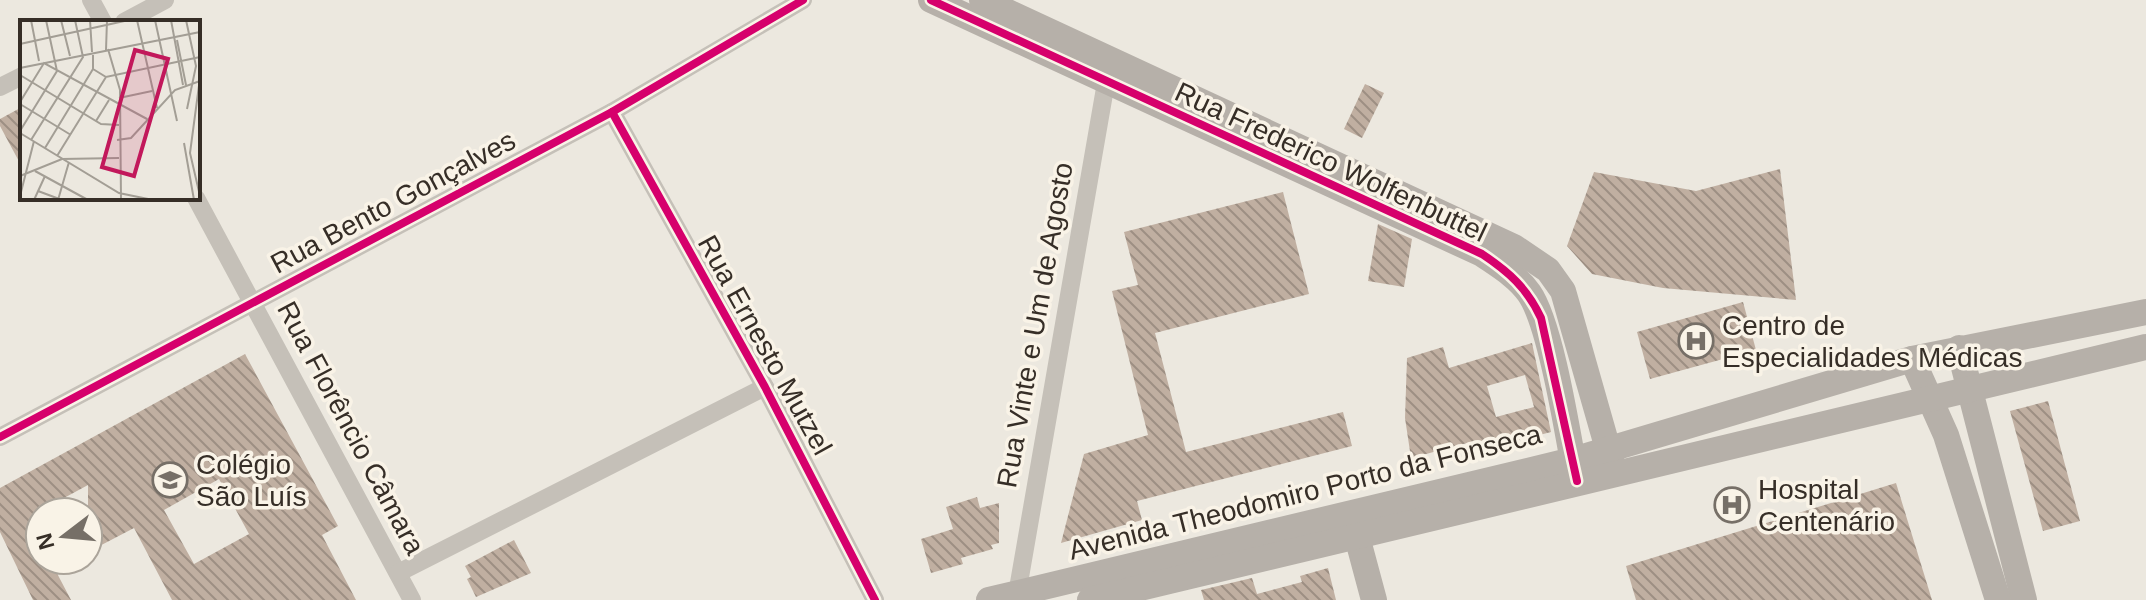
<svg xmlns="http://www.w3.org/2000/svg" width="2146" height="600" viewBox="0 0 2146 600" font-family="Arial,sans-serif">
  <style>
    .building { fill: url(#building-back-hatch); fill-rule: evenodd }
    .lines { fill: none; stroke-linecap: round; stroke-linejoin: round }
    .street { stroke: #c5c0b8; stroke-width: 18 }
    .secondary { stroke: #b6b0a9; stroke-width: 26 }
    .cycleway-casing { stroke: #f9f3e7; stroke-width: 13 }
    .cycleway { stroke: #d6006c; stroke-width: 8 }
    .labels { text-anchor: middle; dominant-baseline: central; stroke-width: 7; stroke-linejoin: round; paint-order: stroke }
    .street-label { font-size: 28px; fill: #362e27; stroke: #f9f3e7 }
    .poi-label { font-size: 28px; fill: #362e27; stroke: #f9f3e7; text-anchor: start }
    .inset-road { fill: none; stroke: #a39e95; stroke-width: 2 }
    .view { fill: #c2185b; fill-opacity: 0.15; stroke: #c2185b; stroke-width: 4 }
    .inset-edge { fill: none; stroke: #362e27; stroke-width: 4 }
  </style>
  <defs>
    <pattern id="building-back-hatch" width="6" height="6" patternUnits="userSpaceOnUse" patternTransform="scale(2)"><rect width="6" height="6" fill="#c0afa1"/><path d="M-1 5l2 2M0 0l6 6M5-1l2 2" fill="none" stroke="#9d8f83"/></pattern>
  </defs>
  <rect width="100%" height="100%" fill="#ece8df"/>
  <!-- building -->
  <g class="building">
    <path d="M1365,84L1384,93L1362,138L1344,129Z"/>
    <path d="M22,107V167L0,126V119Z"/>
    <path d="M1780,169L1796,300L1663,288L1592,274L1567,246L1594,172L1696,191Z"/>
    <path d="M1283,192L1309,294L1155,333L1186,452L1343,412L1352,446L1137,501L1142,520L1061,543L1084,454L1148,435L1112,291L1138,285L1124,232Z"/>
    <path d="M1378,224L1412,239L1404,287L1368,281Z"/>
    <path d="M1743,302L1756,350L1650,379L1637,332Z"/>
    <path d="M1532,343L1551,432L1474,452L1471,442L1411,458L1405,418L1407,358L1443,347L1449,368ZM1525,375L1534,407L1496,417L1487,386Z"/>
    <path d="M245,354L338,526L322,535L356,600H172L134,528L88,552V485L40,511V560H50L71,600H33L0,532V488ZM219,479L249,534L194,564L164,510Z"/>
    <path d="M2048,401L2080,521L2043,531L2010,411Z"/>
    <path d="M1896,483L1932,600H1636L1626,566Z"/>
    <path d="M977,497L980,508L999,503V543L991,545L993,549L961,558L963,564L931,573L921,539L953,529L946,507Z"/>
    <path d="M514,540L531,573L476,597L467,579L471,577L465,566Z"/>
    <path d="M1328,568L1336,600H1204L1201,590L1252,578L1257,594L1302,582L1300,576Z"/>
  </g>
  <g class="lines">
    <!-- street -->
    <g class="street">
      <path d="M91,0L103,22"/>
      <path d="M124,22L165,0"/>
      <path d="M0,87L22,76"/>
      <path d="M612,112L765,387L875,600"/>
      <path d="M196,198L412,600"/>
      <path d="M0,437L612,112L803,0"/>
      <path d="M398,573L765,387"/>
      <path d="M1016,600L1108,71"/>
    </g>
    <!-- secondary -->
    <g class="secondary">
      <path d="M931,0L1482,254C1498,265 1517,276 1529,293C1551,324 1568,436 1576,478"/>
      <path d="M982,0L1514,247L1548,270L1563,291L1612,463"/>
      <path d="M1959,348L2024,600"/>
      <path d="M1912,359L1946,435L1998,600"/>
      <path d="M1352,518L1374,600"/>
      <path d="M989,600L1573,460L1912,359L2146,312"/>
      <path d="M1090,600L2146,347"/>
    </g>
    <defs>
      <g id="cycleway">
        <path d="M931,0L1482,254C1509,272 1527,288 1541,318L1577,481"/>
        <path d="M612,112L765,387L875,600"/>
        <path d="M0,437L612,112L803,0"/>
      </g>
    </defs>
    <!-- cycleway casing -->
    <use href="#cycleway" class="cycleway-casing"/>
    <!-- cycleway -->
    <use href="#cycleway" class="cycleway"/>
  </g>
  <!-- icons -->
  <defs>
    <symbol id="hospital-ring" viewBox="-11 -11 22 22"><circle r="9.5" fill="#f9f3e7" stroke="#766f67" stroke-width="1.5"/><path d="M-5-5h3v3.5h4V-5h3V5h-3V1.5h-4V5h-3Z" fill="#766f67"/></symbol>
    <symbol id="school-ring" viewBox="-11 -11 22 22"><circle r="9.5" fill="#f9f3e7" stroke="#766f67" stroke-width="1.5"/><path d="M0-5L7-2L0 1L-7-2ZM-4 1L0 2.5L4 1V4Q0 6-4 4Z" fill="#766f67"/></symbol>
  </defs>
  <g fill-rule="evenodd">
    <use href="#hospital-ring" x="1676" y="321" width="40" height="40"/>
    <use href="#school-ring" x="150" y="460" width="40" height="40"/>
    <use href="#hospital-ring" x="1712" y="485" width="40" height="40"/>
  </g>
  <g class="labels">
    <!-- street labels -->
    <g class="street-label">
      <text transform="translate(1331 162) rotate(25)">Rua Frederico Wolfenbuttel</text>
      <text transform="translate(393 202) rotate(-28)">Rua Bento Gonçalves</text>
      <text transform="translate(1035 325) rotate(-80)">Rua Vinte e Um de Agosto</text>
      <text transform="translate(765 345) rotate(61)">Rua Ernesto Mutzel</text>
      <text transform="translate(351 428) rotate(62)">Rua Florêncio Câmara</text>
      <text transform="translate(1305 492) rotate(-14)">Avenida Theodomiro Porto da Fonseca</text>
    </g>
    <!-- poi labels -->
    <g class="poi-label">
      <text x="1722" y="325">Centro de<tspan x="1722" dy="32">Especialidades Médicas</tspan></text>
      <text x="196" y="464">Colégio<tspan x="196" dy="32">São Luís</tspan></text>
      <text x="1758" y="489">Hospital<tspan x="1758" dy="32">Centenário</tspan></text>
    </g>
  </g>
  <!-- overview -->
  <g transform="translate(20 20)">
    <rect width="180" height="180" fill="#ece8df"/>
    <path class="inset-road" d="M11,0L19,41M41,0L50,36M70,0L72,32M117,0L137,88M135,0L157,101M151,0L163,65M166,0L176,46L167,89M157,20L166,65M0,24L109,0M88,29L100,70L101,180M86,30L87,0M0,48L180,12M73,49L86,57L180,37M0,55L81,104L99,105M180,58L170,133L180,176M99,78L132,71M0,82L24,43L127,99M0,84L51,115M76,101L89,80M0,111L37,51L26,0M0,113L99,173L133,180M11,120L63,37L55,0M97,120L111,118L155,70L180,61M164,123L174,180M25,128L73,49V35M37,136L86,57M15,151L68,180M0,156L42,139L99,138M18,171L42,180M0,176L14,121M14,180L25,156M38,180L49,142"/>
    <path class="view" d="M115,30L148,39L114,156L82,147Z"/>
    <rect width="180" height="180" class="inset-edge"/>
  </g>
  <!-- north arrow -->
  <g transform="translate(64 536) rotate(254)"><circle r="38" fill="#f9f3e7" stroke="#aba49a" stroke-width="2"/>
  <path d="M0-6L14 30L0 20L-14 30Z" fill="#766f67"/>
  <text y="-12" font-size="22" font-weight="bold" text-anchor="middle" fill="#362e27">N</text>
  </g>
</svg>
